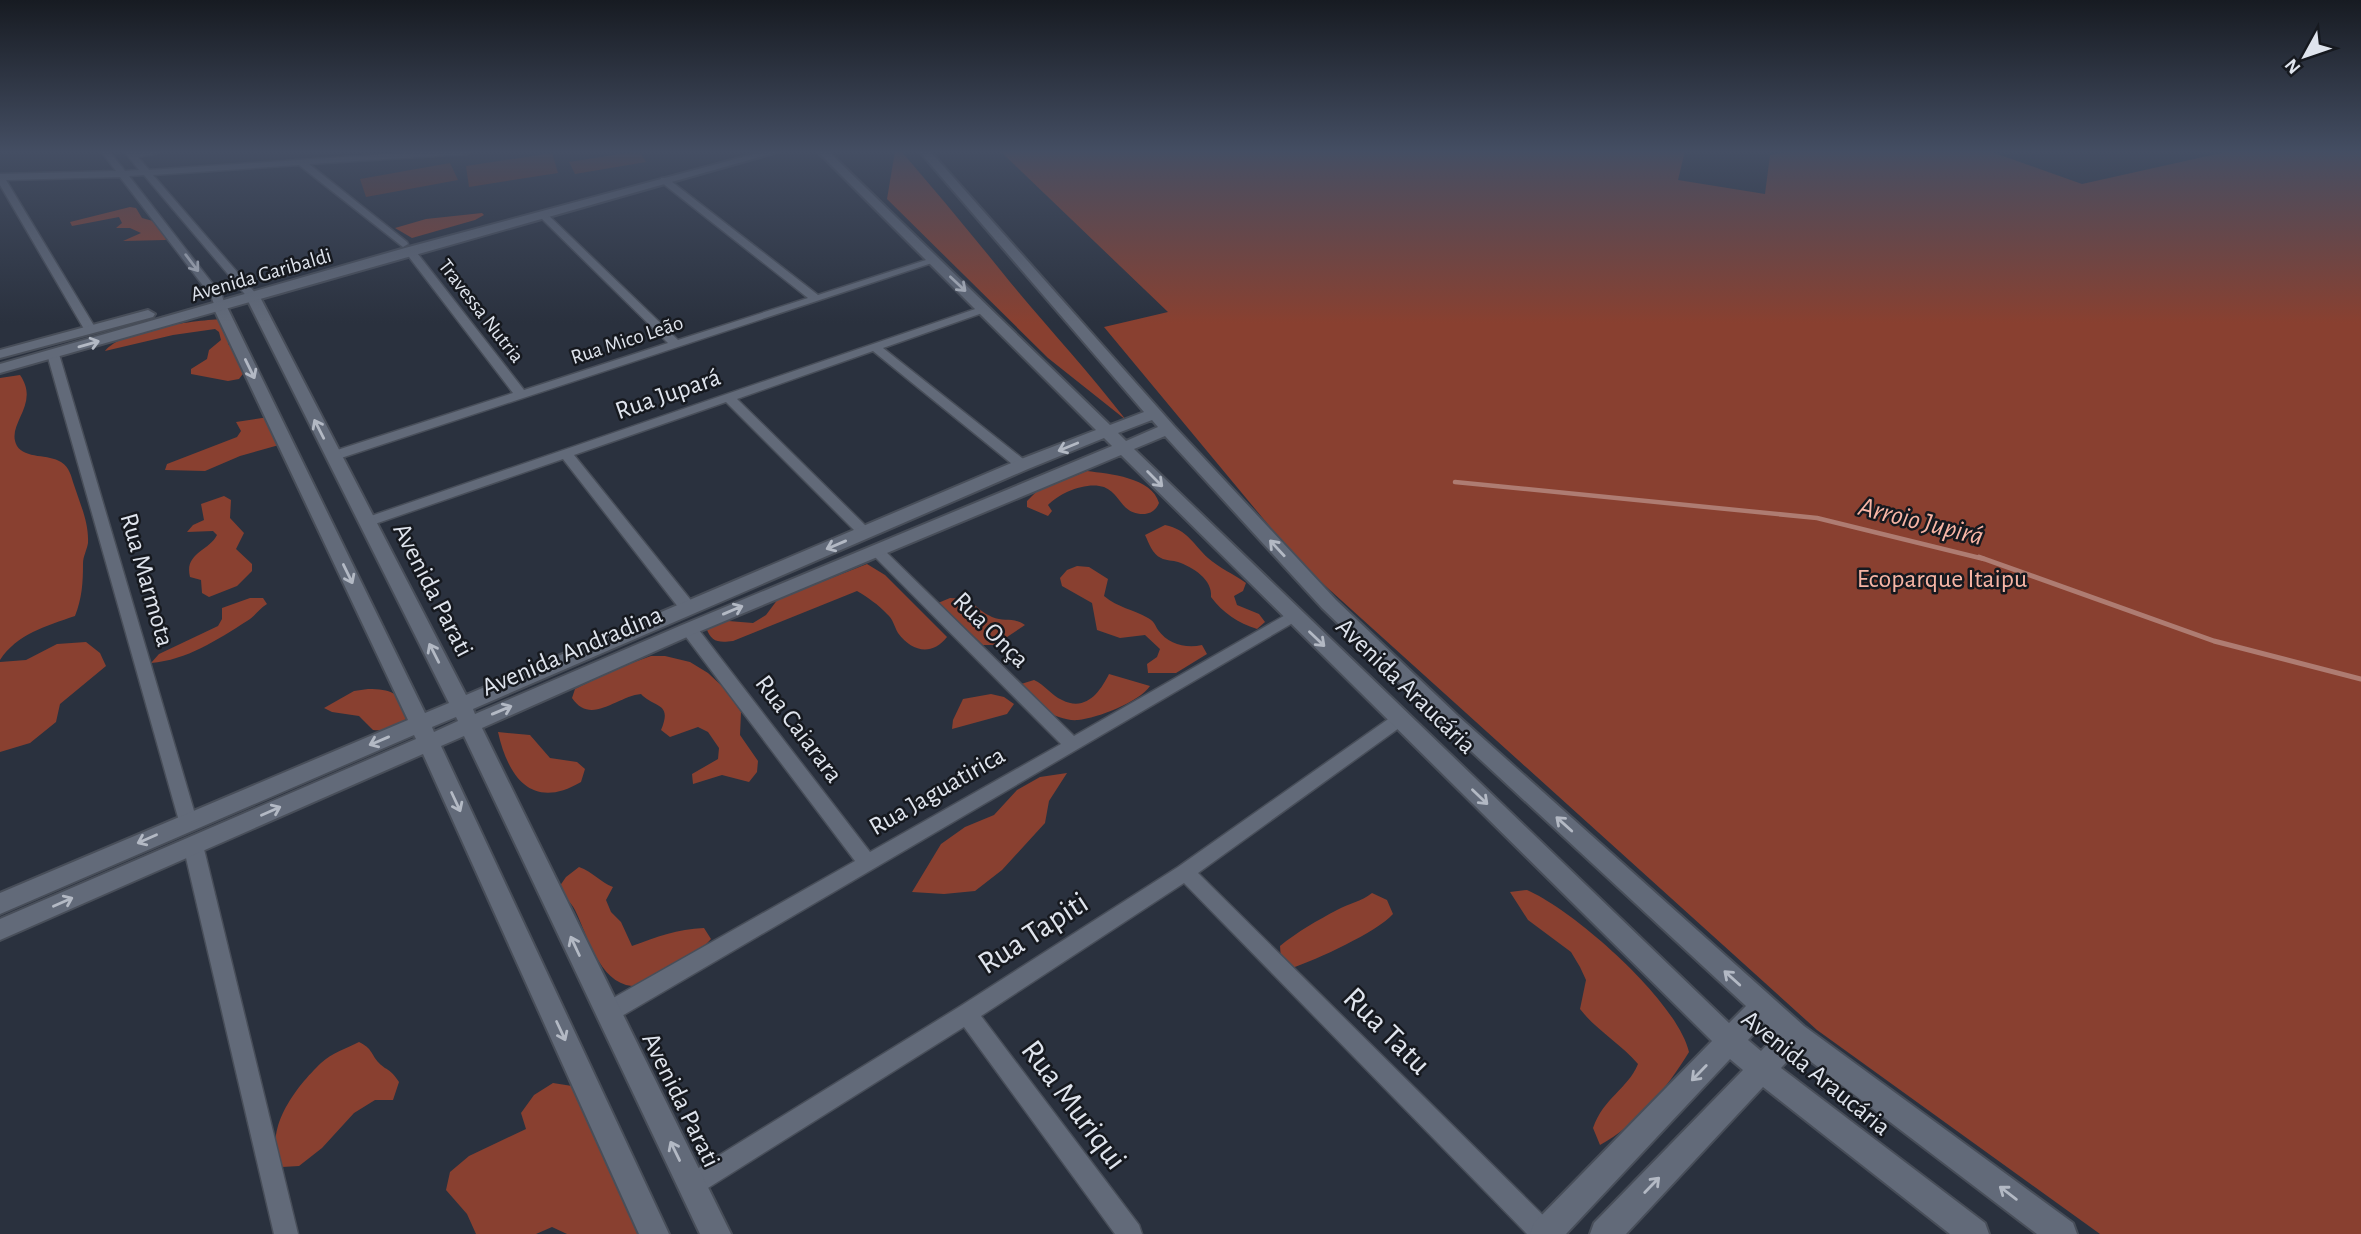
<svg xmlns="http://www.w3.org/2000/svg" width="2361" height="1234" viewBox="0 0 2361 1234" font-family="'Alegreya Sans',sans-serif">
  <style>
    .green { fill: #6a3529 }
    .forest { fill: #894030 }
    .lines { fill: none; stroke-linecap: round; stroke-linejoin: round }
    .stream-far1 { stroke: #ae7c72; stroke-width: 4.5 }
    .stream { stroke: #ae7c72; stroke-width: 5 }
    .minor-casing { stroke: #484e59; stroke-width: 3 }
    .tertiary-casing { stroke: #484e59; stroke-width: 4 }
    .secondary-casing { stroke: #484e59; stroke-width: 4 }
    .minor { fill: #626a79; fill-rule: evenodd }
    .tertiary { fill: #626a79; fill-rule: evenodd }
    .secondary { fill: #626a79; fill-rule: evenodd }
    .oneway { stroke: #b3b9c4 }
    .labels { text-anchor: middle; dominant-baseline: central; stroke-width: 5; stroke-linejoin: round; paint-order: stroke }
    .far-street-label { font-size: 21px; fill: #dfe4ed; stroke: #16191f }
    .street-label { font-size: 26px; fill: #dfe4ed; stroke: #16191f }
    .park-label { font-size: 26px; fill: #f7b5a5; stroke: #16191f }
    .water-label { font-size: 28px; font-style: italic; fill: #f8b6a6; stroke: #16191f }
    .near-street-label { font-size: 32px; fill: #dfe4ed; stroke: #16191f }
  </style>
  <rect width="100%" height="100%" fill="#2a313e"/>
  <!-- green -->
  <g class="green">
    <path d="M639,151L646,162L575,174L569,162Z"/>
    <path d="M552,153L558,173L469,187L466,166Z"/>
    <path d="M450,163L458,180L366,197L360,179Z"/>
  </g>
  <!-- forest -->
  <g class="forest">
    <path d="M895,151H901C938,194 974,237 1010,282C1048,328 1089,372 1126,420L1048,358L887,199Z"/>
    <path d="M1000,151H1685L1678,180L1765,194L1770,155L1792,151H1989L2082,184L2230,151H2361V1234H2100L1817,1030L1300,563L1104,327L1168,312Z"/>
    <path d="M130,207L136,208L142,218L164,224L176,236L165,240L123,241L141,233L130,228H116L122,223L119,217L72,226L70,222Z"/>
    <path d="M482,213L484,215L475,220L412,238L395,228L426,219Z"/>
    <path d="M224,319L231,332L228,344L236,350L246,370L239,379L228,381L191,374V369L207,359L209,350L221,340L219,332L215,329L173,335L105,351C123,329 197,320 224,319Z"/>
    <path d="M20,375C41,405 5,424 17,446C25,459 49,454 61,462C70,468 71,476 74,485C80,504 89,522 88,543C87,550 83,556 83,564C83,583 82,598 75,616C46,626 17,634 0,660V378Z"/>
    <path d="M275,416L284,424L279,445L240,456L205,471L165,470L167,464L237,437L241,431L236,422Z"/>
    <path d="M1087,471C1109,474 1152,477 1159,503C1156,510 1151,514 1143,514C1121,514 1121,494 1104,487C1087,481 1059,493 1048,505L1052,511L1048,516L1027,507V501L1038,490Z"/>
    <path d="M224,496L231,500L230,518L244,533L236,549L252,564V571L237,586L209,597L202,593L201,580L190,577C184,553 209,551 217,535L213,531L187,532L193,525L204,520L201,504Z"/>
    <path d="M1165,525C1188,530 1193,544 1208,558C1219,568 1234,574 1246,583L1243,591L1234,596L1237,605L1259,614L1265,622L1257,629C1238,623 1223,613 1211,597C1213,580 1193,567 1178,562C1173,560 1166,561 1161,558C1152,554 1149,543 1145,535Z"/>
    <path d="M867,564L885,575L947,637C932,656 912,652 898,633C894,626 893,619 887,614C879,605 867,597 857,591L733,641C718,643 711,642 706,627L716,620L753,623L766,615L778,599Z"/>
    <path d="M1077,566L1089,567L1108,579L1104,596C1118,608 1133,609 1148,618C1154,621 1155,625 1158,630C1168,644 1186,649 1202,645L1207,654L1176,673H1148L1147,664L1157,657L1160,649L1145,635L1120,638L1097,630L1092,603L1062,586L1060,578L1067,570Z"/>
    <path d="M250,598H263L267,604C259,609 254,617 247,621C217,640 187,660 151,663L159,654L218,626L222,619V608Z"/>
    <path d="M950,598C976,599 973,608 992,617C1004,622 1014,617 1025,625L995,645H983L938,603Z"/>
    <path d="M86,642L100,653L106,666L60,704L56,722L30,743L0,752V662L26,660L57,644Z"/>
    <path d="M651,656H665L690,662L708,673L724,688L741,712L740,735L758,761L757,772L749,782L722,775L693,784L692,774L718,759L719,748L708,732L698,727L670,737L661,730C673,702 654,708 641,694C617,696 591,726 572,698L575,689L615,669Z"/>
    <path d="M1109,674L1150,686C1139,702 1098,718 1078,720C1058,722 1027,703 1021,684L1034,680C1045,685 1051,695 1062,700C1086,712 1100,692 1109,674Z"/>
    <path d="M368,689C391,689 399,693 410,713C401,728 391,731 373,730L359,716L332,712L324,708L354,691Z"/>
    <path d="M991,694L1004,697L1014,704L1007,714L952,729L953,720L963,699Z"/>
    <path d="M498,732L530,735L550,758L577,762L585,769L581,782C532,811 508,777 498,732Z"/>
    <path d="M1067,773L1049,801L1045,823L1002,870L975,891L944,894L912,892L941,844L965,827L994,815L1017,790L1040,777Z"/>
    <path d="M579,867C593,872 600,882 613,887L606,900L611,912L621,922L632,946C657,937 677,929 704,928L711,939C697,955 680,963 662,973C654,978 641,987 632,986C599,983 587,934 575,910C571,902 563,896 557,890L566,877Z"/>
    <path d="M1527,890C1575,911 1677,1001 1689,1052C1667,1088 1637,1125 1600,1145L1593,1128C1604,1097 1627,1090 1638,1064C1620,1043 1596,1030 1580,1009L1586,980L1580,967L1571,952L1528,920L1510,892Z"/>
    <path d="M1372,893L1387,900L1393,914C1377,932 1316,960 1292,968L1281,959L1280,946C1297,932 1318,920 1337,910C1349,903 1361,902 1372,893Z"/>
    <path d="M359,1042C373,1049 370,1053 379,1063C387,1071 390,1068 399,1082L393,1100H375L354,1113L322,1148L299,1166L282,1167C261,1131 296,1087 321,1063C332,1053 347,1048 359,1042Z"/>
    <path d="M553,1083L572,1086L585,1095L640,1234H567L552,1227L536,1234H476L467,1214L446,1190L450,1172L469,1156L526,1129L521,1113L534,1095Z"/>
  </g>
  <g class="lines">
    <!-- stream-far1 -->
    <path class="stream-far1" d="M1455,482L1817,518L1984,559"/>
    <!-- stream -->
    <path class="stream" d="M1979,557L2214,641L2361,679"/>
    <defs>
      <g id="minor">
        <path d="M101,151H109L125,171L139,170L124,151H160L159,153L138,157L149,170L433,151H471L467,154L309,164L407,242L408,244L403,247L299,165L153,175L257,295V299H249L144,175L129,176L222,296L226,307L220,310L216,309L211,296L120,177L6,180L96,329L90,332L84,329L0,185V174L116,171Z"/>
        <path d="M661,178H667L818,295L929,259L938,261L338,459H328V453L513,393L406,253V249H414L524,390L668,343L539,216V212H545L678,340L808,298L661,182Z"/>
        <path d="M984,306L990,309L988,311L883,348L1027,462L1029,465L1027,468H1017L873,351L737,399L870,530L872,533L870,536H860L726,402L574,455L694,604L696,608L694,612H682L563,459L372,525L367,526L360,522L362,519Z"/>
        <path d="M53,350L59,354L197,821L195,826L188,828L181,826L179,821L47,354Z"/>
        <path d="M876,546L881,547L1074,736L1289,613L1295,612L1303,617L615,1020L607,1022L599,1020L596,1013L599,1006L855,861L683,633L681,629L683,625H695L870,852L1061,744L871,553L869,550L871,547Z"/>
        <path d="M1400,713L1406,715L1409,719L1406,723L1198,873L1553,1225L1556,1234H1527L1184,883L981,1016L1139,1225L1142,1234H1115L964,1027L700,1193L692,1197L684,1193L680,1185L684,1177L959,1007L1178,867L1394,715Z"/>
        <path d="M193,838L200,840L203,845L298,1234H274L183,845L186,840Z"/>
      </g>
      <path id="tertiary" d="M817,151H828L1110,425L1144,412L919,151H930L1174,426L1336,600L1457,715L1804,1026L2073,1223L2077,1234H2037L1797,1051L1781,1068L1985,1223L1989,1234H1950L1763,1087L1626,1234H1590L1594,1223L1743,1070L1730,1059L1566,1234H1530L1534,1223L1712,1041L1121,455L696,633L482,728L731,1234H700L464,736L441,746L669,1234H639L423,754L0,940V919L416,739L414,735L0,914V893L408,720L213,307L215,304H225L227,307L425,713L449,703L246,297L248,294L253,293L260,297L466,695L1016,461L1096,430ZM1152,420L1158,427L1126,441L1118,433ZM1165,436L1322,608L1443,725L1746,1006L1729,1023L1134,449ZM1104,438L1112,446L682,625L475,714L473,709L1028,469ZM456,717L458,721L434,732L432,727ZM1764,1023L1777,1034L1761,1051L1748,1040Z"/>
      <g id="secondary">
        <path d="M765,151H781L0,373V364L405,248Z"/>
        <path d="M148,310L155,314L153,317L0,358V350Z"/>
      </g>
    </defs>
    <!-- minor casing -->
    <use href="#minor" class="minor-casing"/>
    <!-- tertiary casing -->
    <use href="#tertiary" class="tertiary-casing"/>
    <!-- secondary casing -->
    <use href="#secondary" class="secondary-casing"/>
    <!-- minor -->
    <use href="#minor" class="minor"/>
    <!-- tertiary -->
    <use href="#tertiary" class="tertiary"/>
    <!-- secondary -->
    <use href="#secondary" class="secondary"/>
  </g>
  <!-- one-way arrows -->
  <defs><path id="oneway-shaft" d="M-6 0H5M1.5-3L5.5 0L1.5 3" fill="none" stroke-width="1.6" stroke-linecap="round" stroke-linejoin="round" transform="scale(1.75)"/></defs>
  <g class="oneway">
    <use href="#oneway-shaft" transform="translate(192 263) rotate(53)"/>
    <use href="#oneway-shaft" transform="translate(958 284) rotate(43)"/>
    <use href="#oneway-shaft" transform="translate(89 344) rotate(-16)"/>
    <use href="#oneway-shaft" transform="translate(250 369) rotate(64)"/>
    <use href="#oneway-shaft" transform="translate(319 429) rotate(-117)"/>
    <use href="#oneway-shaft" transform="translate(1068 447) rotate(158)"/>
    <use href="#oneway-shaft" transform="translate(1155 479) rotate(45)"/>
    <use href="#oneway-shaft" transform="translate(836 545) rotate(157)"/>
    <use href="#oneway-shaft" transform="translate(1277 548) rotate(-133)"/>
    <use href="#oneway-shaft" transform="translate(348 574) rotate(64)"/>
    <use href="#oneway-shaft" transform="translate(733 610) rotate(-23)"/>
    <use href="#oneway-shaft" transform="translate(1317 639) rotate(44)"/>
    <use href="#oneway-shaft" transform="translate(434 653) rotate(-117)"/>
    <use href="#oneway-shaft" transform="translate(502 710) rotate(-23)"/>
    <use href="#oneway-shaft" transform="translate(379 741) rotate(157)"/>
    <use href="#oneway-shaft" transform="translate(1480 797) rotate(44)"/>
    <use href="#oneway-shaft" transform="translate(456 802) rotate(65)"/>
    <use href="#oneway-shaft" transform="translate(271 811) rotate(-24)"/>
    <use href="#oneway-shaft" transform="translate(1564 824) rotate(-138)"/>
    <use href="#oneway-shaft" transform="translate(147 839) rotate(156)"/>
    <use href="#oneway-shaft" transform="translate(63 902) rotate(-24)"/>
    <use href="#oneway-shaft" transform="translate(575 946) rotate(-115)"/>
    <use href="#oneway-shaft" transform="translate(1732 978) rotate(-138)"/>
    <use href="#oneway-shaft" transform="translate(561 1031) rotate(65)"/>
    <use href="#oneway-shaft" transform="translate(1699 1073) rotate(134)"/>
    <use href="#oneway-shaft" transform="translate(675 1151) rotate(-116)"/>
    <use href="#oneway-shaft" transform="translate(1652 1185) rotate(-46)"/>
    <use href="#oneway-shaft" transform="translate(2008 1193) rotate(-143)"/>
  </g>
  <!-- sky -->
  <linearGradient id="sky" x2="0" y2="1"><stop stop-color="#171b22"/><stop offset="0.47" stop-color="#444e63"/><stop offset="1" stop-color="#444e63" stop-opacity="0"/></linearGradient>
  <rect width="2361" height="323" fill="url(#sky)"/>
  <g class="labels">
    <!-- far-street labels -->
    <g class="far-street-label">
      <text transform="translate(261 275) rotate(-16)">Avenida Garibaldi</text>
      <text transform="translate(481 311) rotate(52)">Travessa Nutria</text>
      <text transform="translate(627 340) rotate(-18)">Rua Mico Leão</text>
    </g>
    <!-- street labels -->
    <g class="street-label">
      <text transform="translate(668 394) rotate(-19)">Rua Jupará</text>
      <text transform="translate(147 580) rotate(74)">Rua Marmota</text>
      <text transform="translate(433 590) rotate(63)">Avenida Parati</text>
      <text transform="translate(991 630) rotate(45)">Rua Onça</text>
      <text transform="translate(572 651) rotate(-23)">Avenida Andradina</text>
      <text transform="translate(1406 686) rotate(44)">Avenida Araucária</text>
      <text transform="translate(799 729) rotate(53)">Rua Caiarara</text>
      <text transform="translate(937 791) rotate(-30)">Rua Jaguatirica</text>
      <text transform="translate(1816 1073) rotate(39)">Avenida Araucária</text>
      <text transform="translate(681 1100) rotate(64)">Avenida Parati</text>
    </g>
    <!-- park labels -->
    <g class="park-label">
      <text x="1942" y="579">Ecoparque Itaipu</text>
    </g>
    <!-- water labels -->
    <g class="water-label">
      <text transform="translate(1921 522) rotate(14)">Arroio Jupirá</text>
    </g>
    <!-- near-street labels -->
    <g class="near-street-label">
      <text transform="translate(1033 933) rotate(-33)">Rua Tapiti</text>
      <text transform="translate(1387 1031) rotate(45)">Rua Tatu</text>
      <text transform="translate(1074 1105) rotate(53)">Rua Muriqui</text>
    </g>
  </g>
  <!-- north arrow -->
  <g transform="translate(2305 56) rotate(230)" stroke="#16191f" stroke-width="5" paint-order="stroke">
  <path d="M0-5L12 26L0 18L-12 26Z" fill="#dfe4ed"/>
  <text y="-10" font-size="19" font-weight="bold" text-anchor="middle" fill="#dfe4ed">N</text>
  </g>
</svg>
